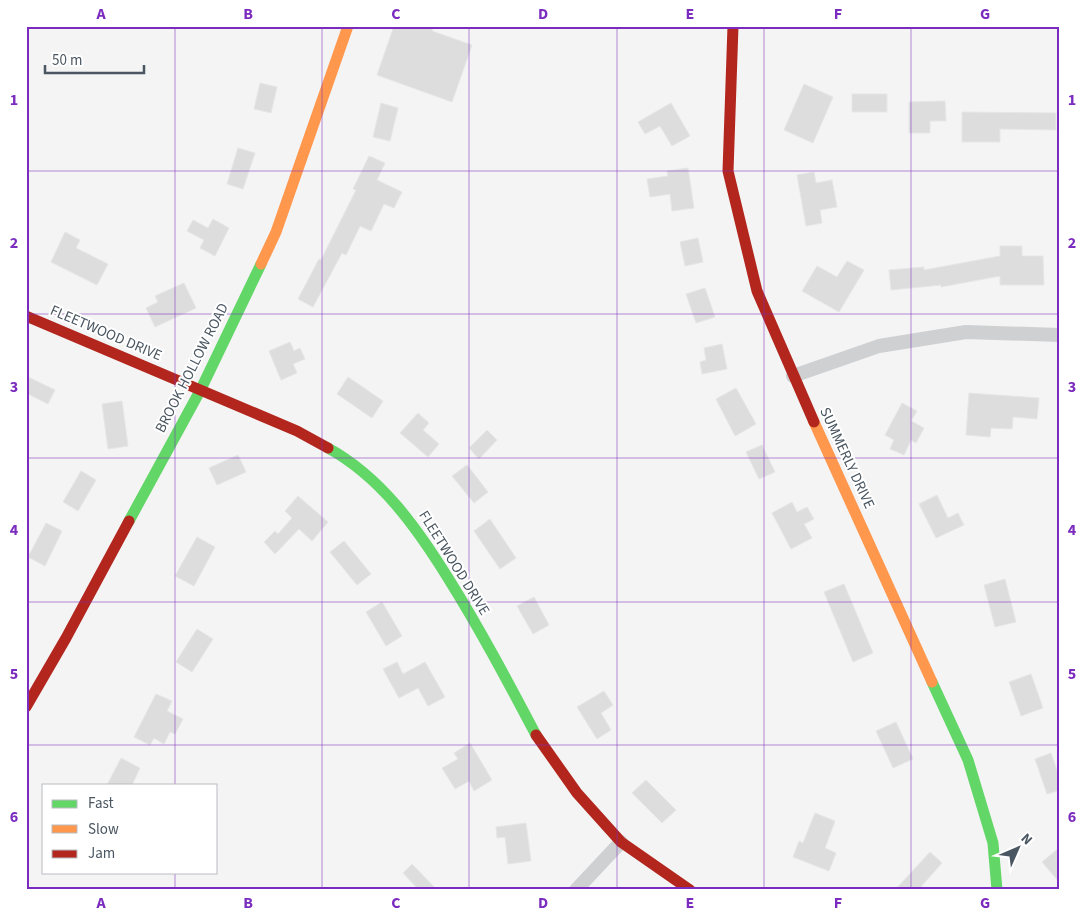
<svg xmlns="http://www.w3.org/2000/svg" width="1086" height="916" viewBox="0 0 1086 916" font-family="'Source Sans 3',sans-serif">
  <style>
    .building { fill: #ddddde; stroke: #e5e6e7 }
    .lines { fill: none; stroke-linecap: round; stroke-linejoin: round }
    .street { stroke: #ced0d2; stroke-width: 14 }
    .fast { stroke: #63d668; stroke-width: 11 }
    .slow { stroke: #ff974d; stroke-width: 11 }
    .jam { stroke: #b3261e; stroke-width: 11 }
    .grid { fill: none; stroke: #7b2cbf; stroke-width: 1; stroke-opacity: 0.55 }
    .labels { text-anchor: middle; dominant-baseline: central; stroke-width: 4; stroke-linejoin: round; paint-order: stroke }
    .street-label { font-size: 15px; fill: #4a5661; stroke: #fff }
    .neatline { fill: none; stroke: #7b2cbf; stroke-width: 2 }
    .grid-label { font-size: 16px; text-anchor: middle; font-weight: bold; fill: #7b2cbf }
  </style>
  <rect width="100%" height="100%" fill="#f4f4f4"/>
  <!-- building -->
  <g class="building">
    <path d="M394,26H433L432,31L472,45L452,102L377,75Z"/>
    <path d="M260,83L277,87L271,113L254,109Z"/>
    <path d="M804,84L833,97L813,143L784,130Z"/>
    <rect x="852" y="94" width="35" height="18"/>
    <path d="M945,101L946,121H930V133H909V102Z"/>
    <path d="M381,103L398,108L390,141L373,137Z"/>
    <path d="M671,103L690,136L672,146L660,126L645,134L638,122Z"/>
    <path d="M962,112L1056,113V130L1000,129V142H962Z"/>
    <path d="M238,148L255,153L243,189L227,184Z"/>
    <path d="M369,156L385,163L377,180L402,192L394,208L384,204L371,231L360,226L346,255L342,253L313,307L298,299L319,259L321,260L356,190L353,189Z"/>
    <path d="M688,168L694,208L672,211L670,194L650,197L647,179L668,176L667,171Z"/>
    <path d="M814,172L816,183L832,180L837,207L820,210L822,223L806,226L797,175Z"/>
    <path d="M213,219L229,228L215,256L200,248L204,240L187,231L193,220L208,228Z"/>
    <path d="M65,232L80,240L76,248L108,264L97,285L51,262Z"/>
    <path d="M698,238L703,262L685,266L680,242Z"/>
    <path d="M1000,246H1022V256H1043L1044,285H1000V276L941,287V285L891,290L889,270L924,267V270L1000,256Z"/>
    <path d="M847,261L864,270L839,312L802,291L817,266L837,277Z"/>
    <path d="M184,283L196,308L155,327L146,308L158,302L155,296Z"/>
    <path d="M705,288L715,317L696,323L686,294Z"/>
    <path d="M290,342L294,351L300,348L305,359L293,364L297,373L281,380L269,351Z"/>
    <path d="M722,344L727,369L702,374L700,362L706,360L704,348Z"/>
    <path d="M26,376L55,390L48,404L26,393Z"/>
    <path d="M348,377L383,401L372,418L337,394Z"/>
    <path d="M736,388L756,424L735,436L716,399Z"/>
    <path d="M969,393L1039,398L1037,419L1013,417L1012,429L991,428L990,437L966,435Z"/>
    <path d="M122,401L128,446L108,449L102,404Z"/>
    <path d="M902,403L917,411L911,421L924,428L916,443L911,440L904,455L890,449L894,440L885,435Z"/>
    <path d="M418,413L429,423L423,430L439,444L428,457L400,433Z"/>
    <path d="M487,430L497,440L479,459L469,448Z"/>
    <path d="M762,445L775,472L759,479L746,452Z"/>
    <path d="M238,455L246,472L217,485L209,468Z"/>
    <path d="M467,465L488,492L474,503L452,476Z"/>
    <path d="M81,471L96,480L78,511L63,502Z"/>
    <path d="M937,495L948,518L958,513L964,525L936,538L919,504Z"/>
    <path d="M298,496L328,522L312,541L299,529L275,554L264,542L275,531L278,534L292,518L285,511Z"/>
    <path d="M792,502L797,512L807,507L814,519L804,524L812,538L791,549L772,513Z"/>
    <path d="M490,519L516,558L500,569L474,531Z"/>
    <path d="M46,523L62,531L45,566L28,557Z"/>
    <path d="M197,537L215,547L194,586L175,576Z"/>
    <path d="M344,541L371,574L357,585L330,552Z"/>
    <path d="M1005,579L1016,622L995,627L984,585Z"/>
    <path d="M844,584L873,653L853,662L824,592Z"/>
    <path d="M534,597L549,625L533,634L517,606Z"/>
    <path d="M382,602L402,636L386,646L366,612Z"/>
    <path d="M197,629L213,639L192,672L176,662Z"/>
    <path d="M397,662L403,674L425,662L445,697L428,706L418,688L399,698L383,669Z"/>
    <path d="M1031,674L1043,708L1021,716L1009,682Z"/>
    <path d="M604,691L613,705L601,713L611,730L597,739L577,707Z"/>
    <path d="M156,694L172,701L167,711L183,719L175,734L170,732L164,744L154,738L150,745L134,737Z"/>
    <path d="M896,722L913,759L893,768L876,731Z"/>
    <path d="M470,743L492,780L474,791L469,781L455,789L442,768L458,759L454,753Z"/>
    <path d="M1051,753L1060,779V790L1047,794L1035,759Z"/>
    <path d="M121,758L140,768L132,785H107Z"/>
    <path d="M646,780L676,810L662,823L632,793Z"/>
    <path d="M815,813L835,821L825,848L836,853L829,871L793,857L799,841L803,843Z"/>
    <path d="M526,823L531,861L508,864L505,837L497,838L496,827Z"/>
    <path d="M1060,847V883L1042,862Z"/>
    <path d="M930,852L942,863L918,890H895Z"/>
    <path d="M412,864L437,890H419L403,873Z"/>
  </g>
  <g class="lines">
    <!-- street -->
    <g class="street">
      <path d="M793,376L879,346L966,332L1060,335"/>
      <path d="M576,890L621,842"/>
    </g>
    <!-- fast -->
    <g class="fast">
      <path d="M328,448C381,477 417,528 448,578C480,629 508,682 536,735"/>
      <path d="M129,521L201,389L261,264"/>
      <path d="M932,682L968,760L993,843L997,890"/>
    </g>
    <!-- slow -->
    <g class="slow">
      <path d="M261,264L276,232L348,26"/>
      <path d="M814,422L932,682"/>
    </g>
    <!-- jam -->
    <g class="jam">
      <path d="M733,26L728,171L757,291L814,422"/>
      <path d="M26,316L297,431L328,448"/>
      <path d="M26,707L66,638L129,521"/>
      <path d="M536,735L577,793L621,842L690,890"/>
    </g>
  </g>
  <!-- grid -->
  <path class="grid" d="M175,26V785M322,26V890M469,26V890M617,26V890M764,26V890M911,26V890M26,171H1060M26,314H1060M26,458H1060M26,602H1060M26,745H1060M175,872V890"/>
  <g class="labels">
    <!-- street labels -->
    <g class="street-label">
      <text transform="translate(106 333) rotate(23)">FLEETWOOD DRIVE</text>
      <text transform="translate(192 368) rotate(-63)">BROOK HOLLOW ROAD</text>
      <text transform="translate(847 458) rotate(65)">SUMMERLY DRIVE</text>
      <text transform="translate(454 563) rotate(58)">FLEETWOOD DRIVE</text>
    </g>
  </g>
  <!-- border -->
  <rect width="1086" height="916" fill="none" stroke="#ffffff" stroke-width="55"/>
  <!-- legend -->
  <rect x="42" y="784" width="175" height="90" fill="#ffffff" stroke="#b7bbc0"/>
  <rect x="52" y="800" width="25" height="8" fill="#63d668" stroke="#b7bbc0"/>
  <text x="88" y="808" font-size="15" fill="#4a5661">Fast</text>
  <rect x="52" y="825" width="25" height="8" fill="#ff974d" stroke="#b7bbc0"/>
  <text x="88" y="834" font-size="15" fill="#4a5661">Slow</text>
  <rect x="52" y="850" width="25" height="8" fill="#b3261e" stroke="#b7bbc0"/>
  <text x="88" y="858" font-size="15" fill="#4a5661">Jam</text>
  <!-- north arrow -->
  <g transform="translate(1018 848) rotate(45)" stroke="#ffffff" stroke-width="4" paint-order="stroke">
  <path d="M0-4L9 19L0 12L-9 19Z" fill="#4a5661"/>
  <text y="-8" font-size="14" font-weight="bold" text-anchor="middle" fill="#4a5661">N</text>
  </g>
  <!-- scale -->
  <path d="M45 65v8h99v-8" fill="none" stroke="#4a5661" stroke-width="2.5"/>
  <text x="52" y="65" font-size="15" fill="#4a5661" stroke="#ffffff" stroke-width="4" paint-order="stroke">50 m</text>
  <rect x="28" y="28" width="1030" height="860" class="neatline"/>
  <g class="grid-label">
    <text x="101" y="19">A</text>
    <text x="248" y="19">B</text>
    <text x="396" y="19">C</text>
    <text x="543" y="19">D</text>
    <text x="690" y="19">E</text>
    <text x="838" y="19">F</text>
    <text x="985" y="19">G</text>
    <text x="14" y="105">1</text>
    <text x="1072" y="105">1</text>
    <text x="14" y="248">2</text>
    <text x="1072" y="248">2</text>
    <text x="14" y="392">3</text>
    <text x="1072" y="392">3</text>
    <text x="14" y="535">4</text>
    <text x="1072" y="535">4</text>
    <text x="14" y="679">5</text>
    <text x="1072" y="679">5</text>
    <text x="14" y="822">6</text>
    <text x="1072" y="822">6</text>
    <text x="101" y="908">A</text>
    <text x="248" y="908">B</text>
    <text x="396" y="908">C</text>
    <text x="543" y="908">D</text>
    <text x="690" y="908">E</text>
    <text x="838" y="908">F</text>
    <text x="985" y="908">G</text>
  </g>
</svg>
